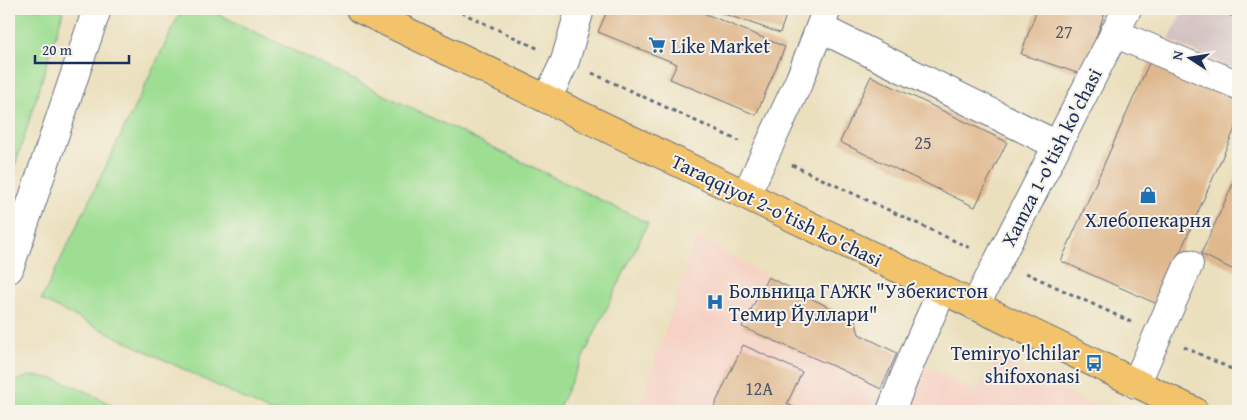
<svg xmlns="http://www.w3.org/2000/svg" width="1247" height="420" font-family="'Gentium Book Plus',serif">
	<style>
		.built { fill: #f6d1c5 }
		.industrial { fill: #d1bfbf }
		.green { fill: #9ede93; stroke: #5c8678 }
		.building { fill: #dfb88e }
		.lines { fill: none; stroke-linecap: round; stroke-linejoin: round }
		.minor-casing { stroke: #646d7f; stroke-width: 30 }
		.major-casing { stroke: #646d7f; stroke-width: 30 }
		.path { stroke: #646d7f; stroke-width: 3; stroke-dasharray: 4 4; stroke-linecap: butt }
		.minor { stroke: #fff; stroke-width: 28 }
		.major { stroke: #f2c36a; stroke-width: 28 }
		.labels { text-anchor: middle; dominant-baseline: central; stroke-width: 4; stroke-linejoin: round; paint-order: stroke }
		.number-label { font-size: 18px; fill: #4c516a }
		.poi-label { font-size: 20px; fill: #1b2f5e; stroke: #f7f3e8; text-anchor: start }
		.street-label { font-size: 20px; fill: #1b2f5e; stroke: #f7f3e8 }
	</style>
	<rect width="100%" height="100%" fill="#f7f3e8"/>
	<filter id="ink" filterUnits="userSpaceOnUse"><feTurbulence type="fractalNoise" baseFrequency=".02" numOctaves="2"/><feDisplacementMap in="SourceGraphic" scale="10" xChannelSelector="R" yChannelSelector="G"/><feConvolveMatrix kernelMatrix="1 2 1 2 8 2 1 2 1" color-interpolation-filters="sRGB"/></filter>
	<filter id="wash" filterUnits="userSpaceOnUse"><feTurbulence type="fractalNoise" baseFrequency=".0096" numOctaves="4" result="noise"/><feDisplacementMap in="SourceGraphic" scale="20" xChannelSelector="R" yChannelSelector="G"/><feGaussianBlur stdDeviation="1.12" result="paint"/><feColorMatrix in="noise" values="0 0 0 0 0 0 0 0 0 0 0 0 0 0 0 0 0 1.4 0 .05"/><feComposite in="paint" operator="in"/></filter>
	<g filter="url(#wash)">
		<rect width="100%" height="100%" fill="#ebe0bd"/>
		<path class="built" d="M 697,236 L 768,277 L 742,326 L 859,334 L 932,369 L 977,393 L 996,358 L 1104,411 L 638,411 Z"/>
		<path class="industrial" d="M 1183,9 L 1238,9 L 1238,71 L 1169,40 Z"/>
		<path class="green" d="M 9,9 L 64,9 L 16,163 L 9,168 Z
			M 182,9 L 208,9 L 648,223 L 557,411 L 269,411 L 41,300 Z
			M 29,376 C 58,374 97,397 122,411 L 9,411 L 9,388 L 18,380 Z"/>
		<g id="blocks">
			<path class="building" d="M 608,9 L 694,9 L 785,47 L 756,115 L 670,79 L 677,64 L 598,32 Z
				M 710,9 L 788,9 L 780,33 Z
				M 1037,9 L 1106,9 L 1083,75 L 1021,54 Z
				M 1216,9 L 1238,9 L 1238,19 Z
				M 1150,61 L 1238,101 L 1238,122 L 1157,304 L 1061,261 Z
				M 871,76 L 1007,142 L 975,207 L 840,142 Z
				M 1238,173 L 1238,272 L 1201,254 Z
				M 768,277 L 855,320 L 859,334 L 897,353 L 881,389 L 842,370 L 742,327 Z
				M 743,345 L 802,372 L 787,404 L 803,411 L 712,411 Z"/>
		</g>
	</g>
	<g filter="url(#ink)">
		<use href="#blocks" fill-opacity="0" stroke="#646d7f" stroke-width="1"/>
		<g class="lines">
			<g class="minor-casing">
				<path id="minor" d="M 820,28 L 1057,145
					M 1114,33 L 1238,85
					M 547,99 L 565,61 L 580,9
					M 746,195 L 800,79 L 827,9
					M 9,269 L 97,9
					M 975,306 L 1127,9
					M 1136,384 L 1189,264
					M 891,411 C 907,370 923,330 943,290"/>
			</g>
			<g class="major-casing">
				<path id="major" d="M 360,9 L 1194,411"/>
			</g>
			<path class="path" d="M 454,9 L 539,49
				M 592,73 L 739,141
				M 792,165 L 972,249
				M 1026,273 L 1131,322
				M 1184,347 L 1238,372"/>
			<use href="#minor" class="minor"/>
			<use href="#major" class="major"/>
		</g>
	</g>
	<defs>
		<g id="supermarket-bare" transform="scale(1.35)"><path d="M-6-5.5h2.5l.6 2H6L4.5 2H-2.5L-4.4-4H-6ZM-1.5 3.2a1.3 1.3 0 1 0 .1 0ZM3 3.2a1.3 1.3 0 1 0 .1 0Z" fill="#1f6fb2" stroke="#f7f3e8" stroke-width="2.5" paint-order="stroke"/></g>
		<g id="shop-bare" transform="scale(1.35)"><path d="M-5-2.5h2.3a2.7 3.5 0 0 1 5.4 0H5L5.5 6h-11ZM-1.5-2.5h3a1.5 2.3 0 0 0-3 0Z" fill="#1f6fb2" stroke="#f7f3e8" stroke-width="2.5" paint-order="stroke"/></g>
		<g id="hospital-bare" transform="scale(1.35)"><path d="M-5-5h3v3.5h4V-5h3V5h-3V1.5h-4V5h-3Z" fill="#1f6fb2" stroke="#f7f3e8" stroke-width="2.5" paint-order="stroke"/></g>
		<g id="bus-bare" transform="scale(1.35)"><path d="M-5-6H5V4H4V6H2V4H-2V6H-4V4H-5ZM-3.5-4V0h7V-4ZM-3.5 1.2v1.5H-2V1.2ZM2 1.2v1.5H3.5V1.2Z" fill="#1f6fb2" stroke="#f7f3e8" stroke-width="2.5" paint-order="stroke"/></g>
	</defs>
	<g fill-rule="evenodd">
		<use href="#supermarket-bare" x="657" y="45"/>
		<use href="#shop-bare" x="1148" y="195"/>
		<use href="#hospital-bare" x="715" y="302"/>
		<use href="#bus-bare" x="1094" y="363"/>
	</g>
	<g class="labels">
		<g class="number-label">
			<text x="1064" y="31">27</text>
			<text x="923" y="142">25</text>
			<text x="759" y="388">12А</text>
		</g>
		<g class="poi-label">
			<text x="671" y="45">Like Market</text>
			<text x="1148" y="219" text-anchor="middle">Хлебопекарня</text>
			<text x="729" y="290">Больница ГАЖК "Узбекистон<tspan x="729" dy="23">Темир Йуллари"</tspan></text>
			<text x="1080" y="352" text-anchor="end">Temiryo'lchilar<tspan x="1080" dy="23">shifoxonasi</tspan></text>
		</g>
		<g class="street-label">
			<text transform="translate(1051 157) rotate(-63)">Xamza 1-o'tish ko'chasi</text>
			<text transform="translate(777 210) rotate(26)">Taraqqiyot 2-o'tish ko'chasi</text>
		</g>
	</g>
	<rect width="1247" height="420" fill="none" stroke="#f7f3e8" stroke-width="30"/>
	<g transform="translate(1190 58) rotate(282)" stroke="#f7f3e8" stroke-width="4" paint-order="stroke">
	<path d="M0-4L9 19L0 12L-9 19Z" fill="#1b2f5e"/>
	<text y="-8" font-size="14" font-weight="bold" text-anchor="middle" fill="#1b2f5e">N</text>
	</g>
	<path d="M35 55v8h94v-8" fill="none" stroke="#1b2f5e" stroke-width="2.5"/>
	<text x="42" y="55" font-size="15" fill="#1b2f5e" stroke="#f7f3e8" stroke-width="4" paint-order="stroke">20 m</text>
</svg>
